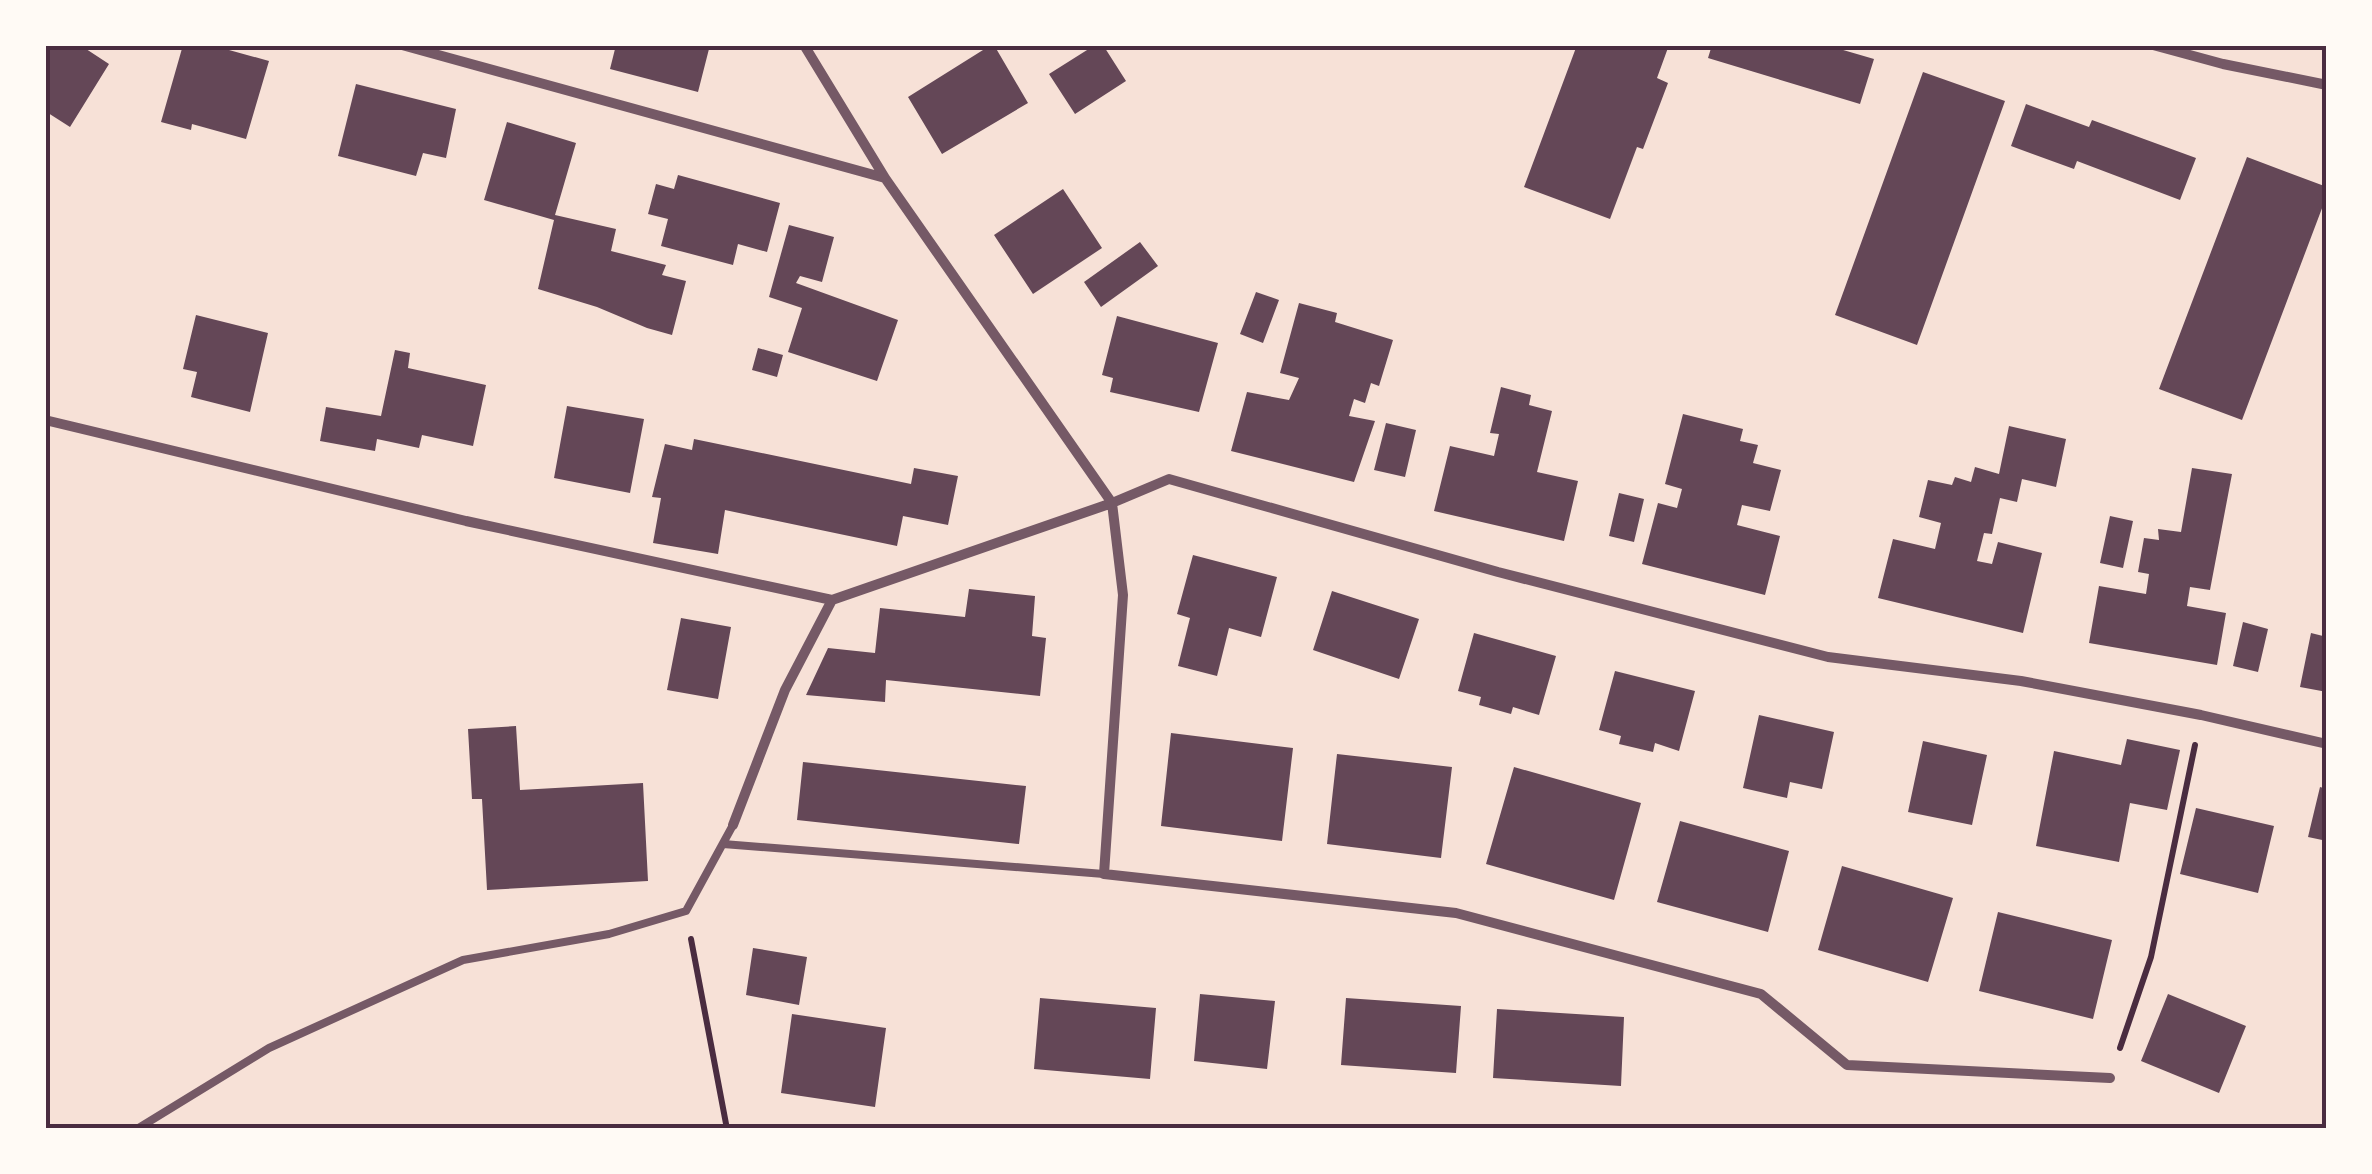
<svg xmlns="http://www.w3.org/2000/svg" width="2372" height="1174" font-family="'PT Sans',sans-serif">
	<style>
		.building { fill: #644757 }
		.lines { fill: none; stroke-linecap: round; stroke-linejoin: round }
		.path { stroke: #4a2c40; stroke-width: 6 }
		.service { stroke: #755966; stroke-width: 8 }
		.minor { stroke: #755966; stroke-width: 10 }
		.neatline { fill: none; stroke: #4a2c40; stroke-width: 4 }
	</style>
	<rect width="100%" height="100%" fill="#f7e1d7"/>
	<path class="building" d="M 45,45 L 80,45 L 109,64 L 70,127 L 45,111 Z
		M 183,45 L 211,45 L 269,61 L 246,139 L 192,124 L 191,130 L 161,122 Z
		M 616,45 L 710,45 L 698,92 L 610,69 Z
		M 991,45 L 994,45 L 1028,103 L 942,154 L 908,97 Z
		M 1095,45 L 1103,45 L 1126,81 L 1075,114 L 1049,74 Z
		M 1577,45 L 1669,45 L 1657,78 L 1668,83 L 1643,149 L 1637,147 L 1610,219 L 1524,187 Z
		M 1712,45 L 1826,45 L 1874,59 L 1860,104 L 1708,58 Z
		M 1923,72 L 2005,101 L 1917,345 L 1835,315 Z
		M 356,84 L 456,109 L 446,158 L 423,153 L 416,176 L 338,156 Z
		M 2026,104 L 2089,127 L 2092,120 L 2196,158 L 2180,200 L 2077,161 L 2074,169 L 2011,146 Z
		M 507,122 L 576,143 L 555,215 L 616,229 L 611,251 L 666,265 L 662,275 L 686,281 L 672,335 L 647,328 L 597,307 L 538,289 L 554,220 L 484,200 Z
		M 2247,157 L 2327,187 L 2327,195 L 2242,420 L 2159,389 Z
		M 678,175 L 780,203 L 767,252 L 738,244 L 733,265 L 661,246 L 668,219 L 648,214 L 656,184 L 674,189 Z
		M 1063,189 L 1102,248 L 1033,294 L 994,235 Z
		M 789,225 L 834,237 L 822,282 L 800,276 L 796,283 L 898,320 L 877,381 L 788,352 L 802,308 L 769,297 Z
		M 1140,242 L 1158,266 L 1101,307 L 1084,282 Z
		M 1256,292 L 1279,300 L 1263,343 L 1240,334 Z
		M 1299,303 L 1337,313 L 1335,322 L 1393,340 L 1379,386 L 1371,383 L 1365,403 L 1354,399 L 1349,416 L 1375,421 L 1354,482 L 1231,451 L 1247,392 L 1289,400 L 1299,378 L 1280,373 Z
		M 196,315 L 268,333 L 250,412 L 191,397 L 197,372 L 183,369 Z
		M 1117,316 L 1218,343 L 1199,412 L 1110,392 L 1113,378 L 1102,375 Z
		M 758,348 L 783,355 L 777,377 L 752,370 Z
		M 395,350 L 410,353 L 408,368 L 486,385 L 473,446 L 422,435 L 419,448 L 377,439 L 375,451 L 320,441 L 326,407 L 381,416 Z
		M 1501,387 L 1531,395 L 1529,405 L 1552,411 L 1537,472 L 1578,481 L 1564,541 L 1434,511 L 1450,446 L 1494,456 L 1499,434 L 1490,433 Z
		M 567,406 L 644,419 L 630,493 L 554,478 Z
		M 1683,414 L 1743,429 L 1740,441 L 1758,445 L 1753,463 L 1781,470 L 1770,511 L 1742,505 L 1737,525 L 1780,536 L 1765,595 L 1642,564 L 1658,503 L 1677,508 L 1682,489 L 1665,484 Z
		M 1386,423 L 1416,430 L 1405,477 L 1374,470 Z
		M 2009,426 L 2066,439 L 2056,487 L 2022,479 L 2017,502 L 2000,498 L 1992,534 L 1984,533 L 1977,561 L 1992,564 L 1998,542 L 2042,553 L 2023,633 L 1878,598 L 1893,539 L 1935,549 L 1941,523 L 1919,517 L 1928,480 L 1952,485 L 1955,477 L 1971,482 L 1975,467 L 1999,474 Z
		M 694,439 L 911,484 L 914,468 L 958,476 L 948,525 L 903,516 L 897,546 L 725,510 L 718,554 L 653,543 L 661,498 L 652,497 L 665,444 L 692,450 Z
		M 2192,468 L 2232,474 L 2210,590 L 2190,587 L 2187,606 L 2226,613 L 2217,665 L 2089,643 L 2099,586 L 2146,594 L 2149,574 L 2138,572 L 2144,538 L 2159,540 L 2158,529 L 2181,532 Z
		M 1619,493 L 1644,499 L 1634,542 L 1609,536 Z
		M 2110,516 L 2133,521 L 2123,568 L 2100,563 Z
		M 1193,555 L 1277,577 L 1261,637 L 1229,628 L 1217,676 L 1178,666 L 1190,618 L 1177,614 Z
		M 969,589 L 1035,596 L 1032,636 L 1046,638 L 1040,696 L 886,680 L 885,702 L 806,695 L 828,648 L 875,653 L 880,608 L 965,617 Z
		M 1332,591 L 1419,619 L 1399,679 L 1313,650 Z
		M 681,618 L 731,627 L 718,699 L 667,690 Z
		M 2243,622 L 2268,629 L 2258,672 L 2233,666 Z
		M 1474,633 L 1556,656 L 1539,715 L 1513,707 L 1511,714 L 1479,705 L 1481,697 L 1458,691 Z
		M 2311,633 L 2327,637 L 2327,692 L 2300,687 Z
		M 1615,671 L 1695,691 L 1679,751 L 1655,743 L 1653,752 L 1619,744 L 1621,736 L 1599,730 Z
		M 1759,715 L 1834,732 L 1822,789 L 1790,782 L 1787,798 L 1743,788 Z
		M 516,726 L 520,790 L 643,783 L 648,881 L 487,890 L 482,799 L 472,799 L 468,729 Z
		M 1171,733 L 1293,748 L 1282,841 L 1161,826 Z
		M 2127,739 L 2180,750 L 2167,810 L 2130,803 L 2119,862 L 2036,846 L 2054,751 L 2121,765 Z
		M 1923,741 L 1987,755 L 1972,825 L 1908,812 Z
		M 1337,754 L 1452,767 L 1441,858 L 1327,844 Z
		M 803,762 L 1026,786 L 1019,844 L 797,820 Z
		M 1514,767 L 1641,803 L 1614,900 L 1486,864 Z
		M 2320,787 L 2327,789 L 2327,841 L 2308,837 Z
		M 2196,808 L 2274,826 L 2258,893 L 2180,874 Z
		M 1680,821 L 1789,851 L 1768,932 L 1657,902 Z
		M 1842,866 L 1953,898 L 1928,982 L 1818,950 Z
		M 1998,912 L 2112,940 L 2093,1019 L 1979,991 Z
		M 753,948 L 807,957 L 799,1005 L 746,995 Z
		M 1200,994 L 1275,1001 L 1267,1069 L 1194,1061 Z
		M 2168,994 L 2246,1026 L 2219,1093 L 2141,1061 Z
		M 1040,998 L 1156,1008 L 1150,1079 L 1034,1069 Z
		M 1346,998 L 1461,1006 L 1456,1073 L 1341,1065 Z
		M 1497,1009 L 1624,1017 L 1621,1086 L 1493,1078 Z
		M 792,1014 L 886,1028 L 875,1107 L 781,1093 Z"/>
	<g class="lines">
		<path class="path" d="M 691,939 L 727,1129
			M 2120,1048 L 2151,957 L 2195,745"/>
		<path class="service" d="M 723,844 L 1104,874
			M 137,1129 L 269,1048 L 463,960 L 609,934 L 686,911 L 733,825"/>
		<path class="minor" d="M 402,45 L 885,178
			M 804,45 L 885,178 L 1112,503 L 1123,595 L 1104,874 L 1456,913 L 1761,994 L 1847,1065 L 2110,1078
			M 2153,45 L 2223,64 L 2327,85
			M 45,420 L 466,521 L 832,600
			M 733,825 L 785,690 L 832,600 L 1112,503 L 1169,479 L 1498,572 L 1828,657 L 2021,681 L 2201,715 L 2327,744"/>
	</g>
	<rect width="2372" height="1174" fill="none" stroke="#fffaf5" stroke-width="95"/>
	<rect x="48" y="48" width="2276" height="1078" class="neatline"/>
</svg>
